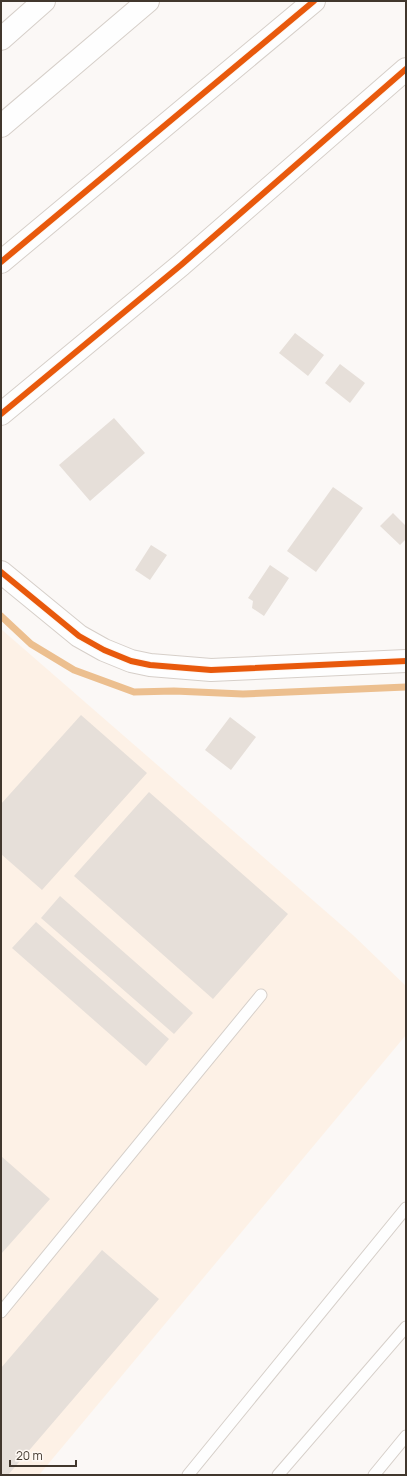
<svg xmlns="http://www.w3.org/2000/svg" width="407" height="1476" font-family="Manrope,sans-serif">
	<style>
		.built { fill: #fdf1e6 }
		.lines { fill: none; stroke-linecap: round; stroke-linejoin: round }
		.stream { stroke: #ecbf8f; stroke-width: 7 }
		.building { fill: #e6dfd9 }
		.lane-casing { stroke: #d6cfc9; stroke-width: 13 }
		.street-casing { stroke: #d6cfc9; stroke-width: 24 }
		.lane { stroke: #fefefe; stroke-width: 11 }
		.street { stroke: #fefefe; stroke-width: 22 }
		.cycleway-casing { stroke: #fef8f3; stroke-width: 8 }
		.cycleway { stroke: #e8590c; stroke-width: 6 }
	</style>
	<rect width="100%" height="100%" fill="#fbf8f6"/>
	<path class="built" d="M 1,629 L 354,936 L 406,986 L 406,1035 L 39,1475 L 1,1475 Z"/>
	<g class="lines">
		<path class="stream" d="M 1,616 L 31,644 L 74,670 L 134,692 L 174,691 L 243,694 L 406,687"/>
	</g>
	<path class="building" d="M 295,333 L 324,355 L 308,376 L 279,353 Z
		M 340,364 L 365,383 L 350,403 L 325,383 Z
		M 114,418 L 145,453 L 90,501 L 59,465 Z
		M 333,487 L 363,508 L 316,572 L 287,551 Z
		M 393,513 L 406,526 L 406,539 L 400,545 L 380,526 Z
		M 151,545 L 167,555 L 150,580 L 135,570 Z
		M 270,565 L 289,578 L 264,616 L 252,608 L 253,601 L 248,598 Z
		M 81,715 L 147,773 L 42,890 L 1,854 L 1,804 Z
		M 230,717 L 256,737 L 231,770 L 205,750 Z
		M 149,792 L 288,914 L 213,999 L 74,876 Z
		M 60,896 L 193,1013 L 174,1034 L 41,918 Z
		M 36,922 L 169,1039 L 146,1066 L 12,948 Z
		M 1,1156 L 50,1199 L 1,1254 Z
		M 102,1250 L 159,1299 L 8,1475 L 1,1475 L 1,1368 Z"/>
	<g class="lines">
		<g class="lane-casing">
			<path id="lane" d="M 1,1312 L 261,995
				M 188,1475 L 406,1208
				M 278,1475 L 406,1327
				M 374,1475 L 406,1436"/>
		</g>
		<g class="street-casing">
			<path id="street" d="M 1,39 L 44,1
				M 1,126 L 148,1
				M 1,262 L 314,1
				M 1,414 L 181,265 L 406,69
				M 1,572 L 79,636 L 104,650 L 131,661 L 150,665 L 211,670 L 406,661"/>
		</g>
		<use href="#lane" class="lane"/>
		<use href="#street" class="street"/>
		<g class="cycleway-casing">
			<path id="cycleway" d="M 1,262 L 314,1
				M 1,414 L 181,265 L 406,69
				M 1,572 L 79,636 L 104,650 L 131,661 L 150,665 L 211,670 L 406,661"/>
		</g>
		<use href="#cycleway" class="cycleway"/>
	</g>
	<rect width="407" height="1476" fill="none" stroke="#41372d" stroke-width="4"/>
	<path d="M10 1460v6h66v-6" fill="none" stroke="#41372d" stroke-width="2"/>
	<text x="16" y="1460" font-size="12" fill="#41372d" stroke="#fef8f3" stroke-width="3" paint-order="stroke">20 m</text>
</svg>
